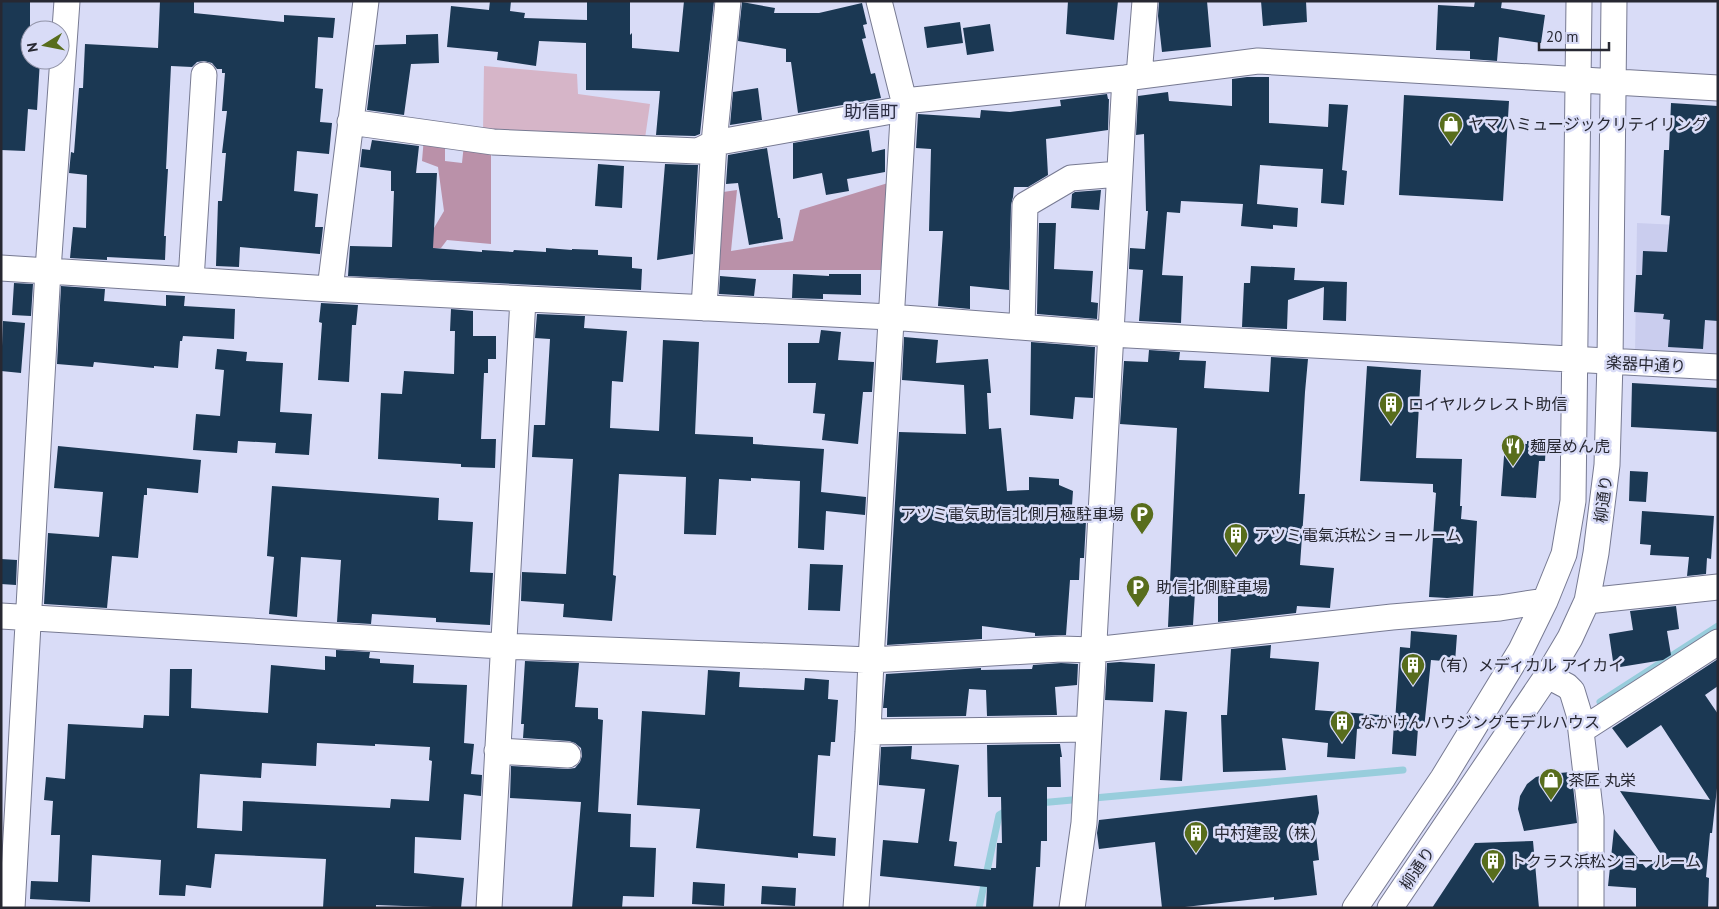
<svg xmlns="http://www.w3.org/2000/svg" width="1719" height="909" font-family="'PT Sans','Noto Sans JP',sans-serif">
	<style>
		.built { fill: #cacdee }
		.green { fill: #d6b5c8 }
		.forest { fill: #ba91a9 }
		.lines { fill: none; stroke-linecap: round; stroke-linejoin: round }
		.stream { stroke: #98cddc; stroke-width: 7 }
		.building { fill: #1b3853; fill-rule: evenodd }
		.minor-casing { stroke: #777a92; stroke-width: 27 }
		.minor { stroke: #fff; stroke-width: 25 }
		.labels { text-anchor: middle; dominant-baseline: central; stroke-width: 5; stroke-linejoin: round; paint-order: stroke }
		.poi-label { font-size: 16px; fill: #272832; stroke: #d9dcf7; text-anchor: start }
		.street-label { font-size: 16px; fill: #272832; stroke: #d9dcf7 }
		.neighbourhood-label { font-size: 18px; fill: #2a2c40; stroke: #d9dcf7 }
	</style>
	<rect width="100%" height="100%" fill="#d9dcf7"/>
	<path class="built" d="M 1637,223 L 1718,227 L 1718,358 L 1635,354 Z"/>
	<path class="green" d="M 484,66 L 577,74 L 578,94 L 650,104 L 644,145 L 483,132 Z"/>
	<path class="forest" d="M 424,137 L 445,146 L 445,161 L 462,163 L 464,144 L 491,149 L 491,244 L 447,240 L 441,248 L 421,250 L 444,211 L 438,167 L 422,161 Z
		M 888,183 L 885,270 L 717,270 L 723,192 L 737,190 L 731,251 L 793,241 L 800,210 Z"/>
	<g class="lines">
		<path class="stream" d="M 1600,702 L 1718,626
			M 1039,803 L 1403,770
			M 979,908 L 999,815 L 1009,809"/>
	</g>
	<path class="building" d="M 1,1 L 30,1 L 30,60 L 40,60 L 37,110 L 28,109 L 25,151 L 1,150 Z
		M 160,1 L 194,1 L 194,13 L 284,22 L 284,15 L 335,18 L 333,38 L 318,37 L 315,88 L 323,89 L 320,122 L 332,123 L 329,154 L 297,151 L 294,191 L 318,194 L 315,227 L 323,227 L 320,254 L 240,247 L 239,267 L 216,266 L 218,201 L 222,201 L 226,153 L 222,153 L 227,111 L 222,111 L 225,73 L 222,73 L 222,69 L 217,69 L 212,63 L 204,61 L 197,62 L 192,67 L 171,66 L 166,169 L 168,169 L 164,236 L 166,236 L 165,260 L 107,257 L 107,260 L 70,258 L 73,227 L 86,228 L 87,175 L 69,173 L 71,152 L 74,153 L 79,88 L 83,88 L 85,44 L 158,48 Z
		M 490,1 L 511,1 L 510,11 L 525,13 L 524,18 L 587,20 L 587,1 L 630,1 L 630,35 L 632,33 L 632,48 L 679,52 L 684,1 L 714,1 L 700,134 L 695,136 L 656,135 L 660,91 L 586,90 L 586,43 L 539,41 L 536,66 L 497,60 L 498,52 L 447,47 L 451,6 L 489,10 Z
		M 1068,1 L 1118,1 L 1114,40 L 1066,34 Z
		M 1159,1 L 1207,1 L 1211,47 L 1162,52 L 1158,16 Z
		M 1261,1 L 1306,1 L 1307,22 L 1263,26 Z
		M 1475,1 L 1502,1 L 1501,8 L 1545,15 L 1541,43 L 1499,37 L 1497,61 L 1470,59 L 1470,51 L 1436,50 L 1438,5 L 1474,7 Z
		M 742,2 L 775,8 L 774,13 L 819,13 L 862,3 L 867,24 L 863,25 L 866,38 L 862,39 L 871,74 L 875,73 L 881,98 L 798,113 L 791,62 L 786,62 L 786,49 L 738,41 Z
		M 960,22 L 963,43 L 927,48 L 924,27 Z
		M 990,24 L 994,51 L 967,55 L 963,28 Z
		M 438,34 L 439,63 L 411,64 L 404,115 L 367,110 L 375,45 L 406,44 L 406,35 Z
		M 1247,77 L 1269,77 L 1269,123 L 1328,127 L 1329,104 L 1348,105 L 1342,170 L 1347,171 L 1344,205 L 1321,203 L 1323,169 L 1260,165 L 1257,204 L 1298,208 L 1297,227 L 1273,225 L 1273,229 L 1241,226 L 1243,204 L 1181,201 L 1180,213 L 1167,212 L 1162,275 L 1183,276 L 1181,323 L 1139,321 L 1143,270 L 1129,269 L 1130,248 L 1145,249 L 1148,211 L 1146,211 L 1144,134 L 1136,135 L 1138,96 L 1168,92 L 1169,101 L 1232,106 L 1232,79 Z
		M 758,88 L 762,120 L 730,125 L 733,92 Z
		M 1107,94 L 1108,99 L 1109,99 L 1108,130 L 1046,139 L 1048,175 L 1028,187 L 1014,187 L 1013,197 L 1011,205 L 1009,290 L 970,286 L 970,309 L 938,306 L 943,231 L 929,231 L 931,149 L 916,148 L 918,114 L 980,118 L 981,110 L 1010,112 L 1061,106 L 1060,100 Z
		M 1404,95 L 1509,101 L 1503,201 L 1399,195 Z
		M 1671,103 L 1718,106 L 1718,321 L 1705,320 L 1703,349 L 1668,347 L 1670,320 L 1663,319 L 1664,314 L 1634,312 L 1636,275 L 1642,275 L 1643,251 L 1667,252 L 1670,216 L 1661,215 L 1664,150 L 1669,150 Z
		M 869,130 L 872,152 L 885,149 L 885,172 L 847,179 L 849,191 L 826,195 L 822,173 L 793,179 L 793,143 Z
		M 372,140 L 419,146 L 416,173 L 437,173 L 433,248 L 482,252 L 482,250 L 513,252 L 514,250 L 546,252 L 546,248 L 572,250 L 572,249 L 598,250 L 598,255 L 632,257 L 632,268 L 642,269 L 641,290 L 348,276 L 350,246 L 392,247 L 394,191 L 391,191 L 391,171 L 360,167 L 362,149 L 370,150 Z
		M 767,148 L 778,218 L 780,218 L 783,239 L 749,245 L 738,183 L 726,184 L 728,155 Z
		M 598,164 L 624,166 L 622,208 L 595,206 Z
		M 665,164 L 698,165 L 693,254 L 657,260 Z
		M 1101,190 L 1099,210 L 1071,208 L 1072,194 L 1075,192 Z
		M 1039,223 L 1056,223 L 1054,269 L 1093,271 L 1091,302 L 1098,303 L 1097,319 L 1037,314 Z
		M 1251,266 L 1295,268 L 1294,280 L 1347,282 L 1346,321 L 1323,320 L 1324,287 L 1288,300 L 1287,329 L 1242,327 L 1244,283 L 1250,283 Z
		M 793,274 L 829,276 L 829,274 L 861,274 L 861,295 L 823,294 L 823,299 L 792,298 Z
		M 720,276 L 756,279 L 754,296 L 719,294 Z
		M 14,283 L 33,284 L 31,316 L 12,315 Z
		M 61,286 L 105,289 L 104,301 L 166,306 L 166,295 L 185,296 L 184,306 L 235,309 L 234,339 L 183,336 L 182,341 L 180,341 L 178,368 L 154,366 L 154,368 L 94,362 L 93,367 L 57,364 Z
		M 321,303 L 358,305 L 356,325 L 352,325 L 349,382 L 318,380 L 322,323 L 319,322 Z
		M 451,309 L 473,311 L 473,336 L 496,336 L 496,359 L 488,359 L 488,373 L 484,373 L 481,439 L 496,439 L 495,468 L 461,467 L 461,464 L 378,459 L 381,393 L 402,394 L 404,371 L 454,374 L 455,331 L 450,331 Z
		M 537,314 L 585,316 L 584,328 L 627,331 L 623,382 L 612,381 L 610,428 L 659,431 L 663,340 L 699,342 L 695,434 L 753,437 L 753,444 L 824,449 L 821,492 L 866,497 L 865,515 L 826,511 L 824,550 L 798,548 L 800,481 L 751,478 L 751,481 L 719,479 L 716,535 L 684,534 L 686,477 L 619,474 L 613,575 L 616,576 L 612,621 L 563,617 L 564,604 L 521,601 L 522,572 L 566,574 L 573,459 L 532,457 L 534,425 L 545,425 L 550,339 L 535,338 Z
		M 3,321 L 25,323 L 21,373 L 1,371 Z
		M 821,330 L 841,332 L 838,360 L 874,362 L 872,392 L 863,392 L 858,444 L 822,440 L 825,414 L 813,413 L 816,383 L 788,383 L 788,343 L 819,343 Z
		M 904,337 L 938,340 L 936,363 L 988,359 L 991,393 L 987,393 L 989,429 L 1001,428 L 1007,491 L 1029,490 L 1029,477 L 1059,479 L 1059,485 L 1073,491 L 1071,521 L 1086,521 L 1084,558 L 1080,558 L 1079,580 L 1070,580 L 1066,635 L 1035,636 L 1035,633 L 982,626 L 982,639 L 887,645 L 899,432 L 966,434 L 964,385 L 902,380 Z
		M 1031,342 L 1095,347 L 1093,398 L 1075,397 L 1073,419 L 1030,415 Z
		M 217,349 L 247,352 L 246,361 L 283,363 L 280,412 L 312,414 L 309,455 L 275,453 L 276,443 L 238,441 L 237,453 L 193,450 L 196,414 L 220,416 L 224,370 L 215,369 Z
		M 1149,350 L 1180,352 L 1179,360 L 1206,361 L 1204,388 L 1269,392 L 1271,357 L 1308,359 L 1305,392 L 1299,494 L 1305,494 L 1300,565 L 1334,568 L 1330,608 L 1297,606 L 1296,613 L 1218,622 L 1218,593 L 1195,592 L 1193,625 L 1168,627 L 1177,428 L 1120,424 L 1124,361 L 1148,362 Z
		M 1367,366 L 1421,370 L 1416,458 L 1462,459 L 1460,506 L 1462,506 L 1461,519 L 1477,521 L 1473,596 L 1447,598 L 1429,597 L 1436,493 L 1433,492 L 1433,484 L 1360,481 Z
		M 1632,383 L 1718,388 L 1718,432 L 1631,427 Z
		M 1527,441 L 1546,442 L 1545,461 L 1539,461 L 1536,498 L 1501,496 L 1505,443 L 1527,444 Z
		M 58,446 L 201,460 L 198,493 L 147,488 L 147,495 L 144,495 L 138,558 L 112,556 L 107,608 L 44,604 L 48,533 L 99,537 L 103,492 L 54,488 Z
		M 1630,471 L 1648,472 L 1646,502 L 1629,501 Z
		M 272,486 L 439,498 L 438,520 L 473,522 L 470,572 L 493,573 L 490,625 L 436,622 L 436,618 L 372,614 L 371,624 L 337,622 L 341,560 L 301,557 L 297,617 L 269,614 L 274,557 L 267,556 Z
		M 1642,511 L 1714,516 L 1711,559 L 1707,558 L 1706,574 L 1687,576 L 1689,557 L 1650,555 L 1651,545 L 1640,544 Z
		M 1,559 L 17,560 L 16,585 L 1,584 Z
		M 810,564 L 843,565 L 840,611 L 808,610 Z
		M 1676,606 L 1679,629 L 1667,631 L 1671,655 L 1663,660 L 1614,668 L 1609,634 L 1633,630 L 1630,611 Z
		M 1411,631 L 1457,635 L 1455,662 L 1431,660 L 1424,729 L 1418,728 L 1416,756 L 1392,754 L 1394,723 L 1357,729 L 1355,759 L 1327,757 L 1328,743 L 1282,738 L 1286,770 L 1223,772 L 1221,715 L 1227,715 L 1231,649 L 1271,645 L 1270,658 L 1319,662 L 1315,710 L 1394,716 L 1395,722 L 1400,647 L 1410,648 Z
		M 336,650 L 370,652 L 369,658 L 380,659 L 380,663 L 414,665 L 413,683 L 467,685 L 464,743 L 474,744 L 471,774 L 482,775 L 481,796 L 464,794 L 461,840 L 415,837 L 414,873 L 464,878 L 461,908 L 376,905 L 376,908 L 323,908 L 326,859 L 215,854 L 211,888 L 186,885 L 185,896 L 159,895 L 161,860 L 92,855 L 90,902 L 30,899 L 31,881 L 58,882 L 60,835 L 51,835 L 53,801 L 44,800 L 46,777 L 65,779 L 68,724 L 143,728 L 144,715 L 169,716 L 170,669 L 192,669 L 191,708 L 268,713 L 271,665 L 325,670 L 325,656 L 336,657 ZM 317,743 L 375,746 L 375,744 L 430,747 L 429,760 L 432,761 L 429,801 L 391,799 L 390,808 L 243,801 L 242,831 L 197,828 L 200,774 L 261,778 L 262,763 L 316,766 Z
		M 1718,659 L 1718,686 L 1705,695 L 1718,714 L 1718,779 L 1712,833 L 1710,833 L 1706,877 L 1709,878 L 1708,908 L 1636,908 L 1636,888 L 1608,886 L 1614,829 L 1646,868 L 1662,856 L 1620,791 L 1710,800 L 1661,725 L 1627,748 L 1612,728 Z
		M 525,661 L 579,663 L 575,707 L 598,708 L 598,719 L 603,720 L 598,812 L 631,814 L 630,847 L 656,848 L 654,897 L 623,896 L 622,908 L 572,908 L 581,802 L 510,798 L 511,766 L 568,769 L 575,768 L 580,762 L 582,756 L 581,748 L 575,743 L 569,741 L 523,738 L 524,724 L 521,724 Z
		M 1120,662 L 1155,664 L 1153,702 L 1105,700 L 1107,663 Z
		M 1061,663 L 1078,664 L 1077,685 L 1055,687 L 1057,715 L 987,716 L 986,690 L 969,689 L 966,716 L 887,717 L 887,708 L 883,708 L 886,674 L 981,668 L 981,670 L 1032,669 L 1033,665 Z
		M 708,670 L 740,672 L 739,687 L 804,690 L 805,678 L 829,680 L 828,699 L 838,700 L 835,742 L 831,742 L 830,756 L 818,755 L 813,836 L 836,838 L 835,856 L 798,853 L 798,858 L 696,848 L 700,809 L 637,805 L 642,711 L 705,715 Z
		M 1165,710 L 1187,712 L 1182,781 L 1160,780 Z
		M 1060,744 L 1062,757 L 1060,757 L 1061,787 L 1047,787 L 1047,841 L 1041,841 L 1040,867 L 1036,867 L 1033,908 L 986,908 L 987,887 L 880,876 L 883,840 L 918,843 L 925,789 L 879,785 L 881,747 L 912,746 L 911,759 L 959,765 L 949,841 L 957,842 L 954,866 L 991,870 L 991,868 L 996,868 L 997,843 L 1002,843 L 1001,797 L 988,797 L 987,745 Z
		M 1571,772 L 1573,783 L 1569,786 L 1573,786 L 1577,823 L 1524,831 L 1518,809 L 1520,796 L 1527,784 L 1536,777 L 1548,774 Z
		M 1317,795 L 1319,813 L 1315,826 L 1319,860 L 1313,861 L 1317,895 L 1274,900 L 1274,897 L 1176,908 L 1162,908 L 1155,842 L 1099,849 L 1097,833 L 1099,820 Z
		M 1533,841 L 1539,908 L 1432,908 L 1475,843 Z
		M 693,882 L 725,884 L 724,906 L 692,904 Z
		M 762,886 L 796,888 L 795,906 L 761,904 Z"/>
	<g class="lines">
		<g class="minor-casing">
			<path id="minor" d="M 1139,76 L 1145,1
				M 904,101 L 1125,78 L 1258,61 L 1718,88
				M 350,122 L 493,142 L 698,151 L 714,143 L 903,109
				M 1,268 L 330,289 L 890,317 L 1110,334 L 1718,367
				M 191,280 L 204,75
				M 330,289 L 366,1
				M 704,308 L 714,143 L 728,1
				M 1022,327 L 1025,205 L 1071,178 L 1119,174
				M 1587,601 L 1718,587
				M 1,616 L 502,646 L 871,660 L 1061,649 L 1093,650 L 1392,617 L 1500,608 L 1545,601
				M 1548,676 L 1567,686 L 1572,691 L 1579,714 L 1591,817 L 1591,908
				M 1582,730 L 1718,642
				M 868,732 L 1089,729
				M 497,751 L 568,755
				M 12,908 L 48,270 L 67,1
				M 489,908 L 523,299
				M 856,908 L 868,732 L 871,660 L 904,101 L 879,1
				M 1072,908 L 1084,823 L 1125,78
				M 1355,908 L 1443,778 L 1521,650 L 1545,601 L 1564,554 L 1573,501 L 1579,1
				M 1390,908 L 1551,670 L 1570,638 L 1587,601 L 1596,553 L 1607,465 L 1610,362 L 1614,1"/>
		</g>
		<use href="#minor" class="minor"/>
	</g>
	<defs>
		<g id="shop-pin" transform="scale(1.25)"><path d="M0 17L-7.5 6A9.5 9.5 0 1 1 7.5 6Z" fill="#586d1c" stroke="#d9dcf7"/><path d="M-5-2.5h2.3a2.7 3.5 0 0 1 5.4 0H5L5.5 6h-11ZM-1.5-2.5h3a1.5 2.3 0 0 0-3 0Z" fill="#fff"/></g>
		<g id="building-pin" transform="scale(1.25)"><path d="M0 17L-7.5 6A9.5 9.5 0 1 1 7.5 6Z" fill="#586d1c" stroke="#d9dcf7"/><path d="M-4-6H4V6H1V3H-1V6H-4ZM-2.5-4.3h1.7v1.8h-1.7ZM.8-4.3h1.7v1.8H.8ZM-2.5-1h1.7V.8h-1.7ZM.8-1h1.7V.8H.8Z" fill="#fff"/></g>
		<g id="restaurant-pin" transform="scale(1.25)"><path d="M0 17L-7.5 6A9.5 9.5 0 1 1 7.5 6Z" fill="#586d1c" stroke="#d9dcf7"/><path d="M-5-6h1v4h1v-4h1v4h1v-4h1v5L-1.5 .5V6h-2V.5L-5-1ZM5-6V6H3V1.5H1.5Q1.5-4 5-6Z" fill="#fff"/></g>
		<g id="parking-pin" transform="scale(1.25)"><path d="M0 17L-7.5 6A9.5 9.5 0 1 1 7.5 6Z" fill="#586d1c" stroke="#d9dcf7"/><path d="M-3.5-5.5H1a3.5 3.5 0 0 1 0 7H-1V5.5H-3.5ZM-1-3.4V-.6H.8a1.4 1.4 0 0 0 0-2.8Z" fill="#fff"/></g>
	</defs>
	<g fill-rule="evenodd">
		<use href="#shop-pin" x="1451" y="124"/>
		<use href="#building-pin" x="1391" y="404"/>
		<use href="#restaurant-pin" x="1513" y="446"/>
		<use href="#parking-pin" x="1142" y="514"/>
		<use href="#building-pin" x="1236" y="535"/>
		<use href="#parking-pin" x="1138" y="587"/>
		<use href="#building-pin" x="1413" y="665"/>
		<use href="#building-pin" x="1342" y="722"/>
		<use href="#shop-pin" x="1551" y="780"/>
		<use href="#building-pin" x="1196" y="833"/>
		<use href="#building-pin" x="1493" y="861"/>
	</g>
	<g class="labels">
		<g class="poi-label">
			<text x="1468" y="124">ヤマハミュージックリテイリング</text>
			<text x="1408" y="404">ロイヤルクレスト助信</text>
			<text x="1530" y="446">麺屋めん虎</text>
			<text x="1124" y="514" text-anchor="end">アツミ電気助信北側月極駐車場</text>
			<text x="1254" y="535">アツミ電氣浜松ショールーム</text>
			<text x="1156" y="587">助信北側駐車場</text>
			<text x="1430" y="665">（有）メディカル アイカイ</text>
			<text x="1360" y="722">なかけんハウジングモデルハウス</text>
			<text x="1568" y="780">茶匠 丸栄</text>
			<text x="1214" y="833">中村建設（株）</text>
			<text x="1510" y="861">トクラス浜松ショールーム</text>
		</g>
		<g class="street-label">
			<text transform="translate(1646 364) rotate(3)">楽器中通り</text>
			<text transform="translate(1603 499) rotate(-83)">柳通り</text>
			<text transform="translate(1417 868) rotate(-56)">柳通り</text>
		</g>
		<g class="neighbourhood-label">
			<text x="871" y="111">助信町</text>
		</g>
	</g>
	<rect width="1719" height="909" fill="none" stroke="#272832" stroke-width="5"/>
	<g transform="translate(45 45) rotate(260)"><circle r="24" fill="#d9dcf7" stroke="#9294a8"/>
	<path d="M0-4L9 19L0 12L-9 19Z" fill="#586d1c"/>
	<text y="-8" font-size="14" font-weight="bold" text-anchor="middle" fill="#272832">N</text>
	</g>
	<path d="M1539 42v8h70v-8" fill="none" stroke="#272832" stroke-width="2.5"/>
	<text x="1546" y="42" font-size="15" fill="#272832" stroke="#d9dcf7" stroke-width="4" paint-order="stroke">20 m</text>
</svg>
